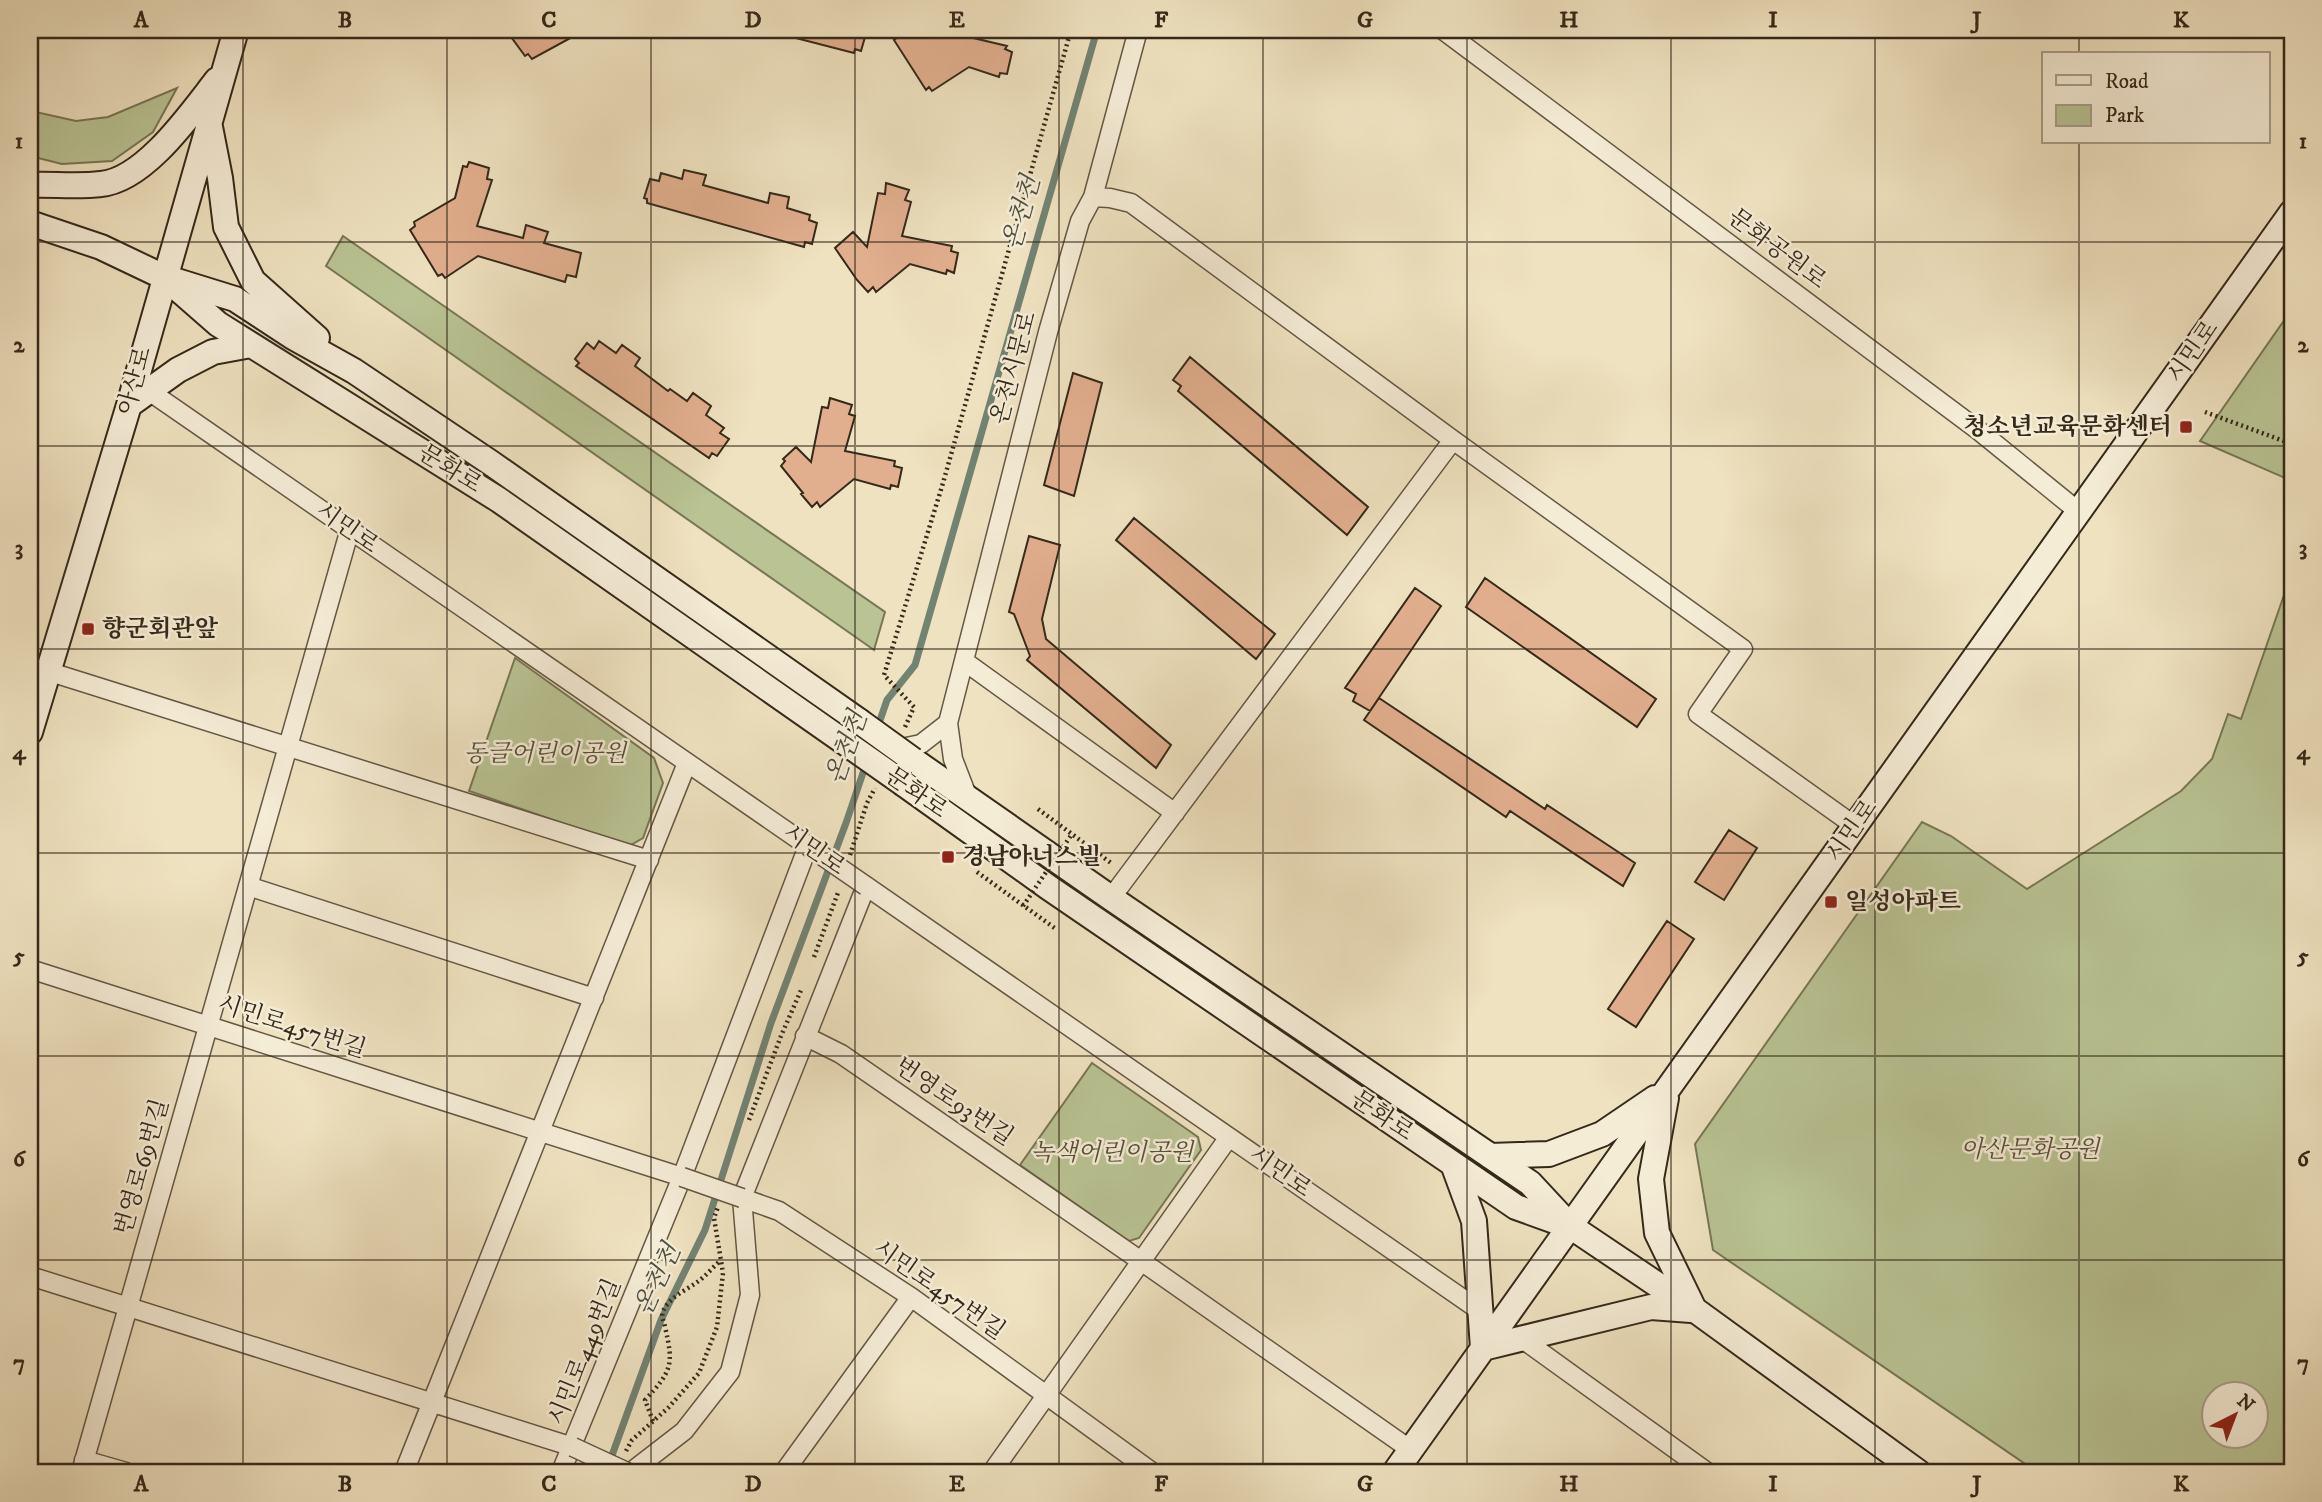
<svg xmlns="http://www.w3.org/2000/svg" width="2322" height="1502" font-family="'IM FELL DW Pica','Noto Serif KR',serif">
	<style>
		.green { fill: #b9c393; stroke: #777656; stroke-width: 2; fill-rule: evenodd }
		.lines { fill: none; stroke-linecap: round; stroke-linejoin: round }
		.stream { stroke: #728372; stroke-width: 7 }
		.building { fill: #e2af8e; stroke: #35291a; stroke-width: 2 }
		.street-casing { stroke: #645744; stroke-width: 21 }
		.secondary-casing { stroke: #35291a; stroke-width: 28 }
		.path { stroke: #35291a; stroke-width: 4.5; stroke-dasharray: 2 3.5; stroke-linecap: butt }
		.street { stroke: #f5ecd6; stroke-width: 18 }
		.secondary { stroke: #f5ecd6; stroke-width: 24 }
		.street-bridge-casing { stroke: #645744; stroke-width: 21; stroke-linecap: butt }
		.secondary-bridge-casing { stroke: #35291a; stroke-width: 28; stroke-linecap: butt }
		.path-bridge { stroke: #35291a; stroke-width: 4.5; stroke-dasharray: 2 3.5; stroke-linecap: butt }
		.street-bridge { stroke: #f5ecd6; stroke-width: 18 }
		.secondary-bridge { stroke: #f5ecd6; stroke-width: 24 }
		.grid { fill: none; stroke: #35291a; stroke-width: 2; stroke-opacity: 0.55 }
		.poi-dot { fill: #8f2418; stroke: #f5ecd6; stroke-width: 2.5 }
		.labels { text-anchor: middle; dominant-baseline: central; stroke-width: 5; stroke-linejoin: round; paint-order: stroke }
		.street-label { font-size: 24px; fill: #35291a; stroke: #f5ecd6 }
		.poi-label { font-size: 24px; font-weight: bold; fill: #35291a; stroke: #f5ecd6; text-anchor: start }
		.park-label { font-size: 24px; font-style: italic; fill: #565038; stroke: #f5ecd6 }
		.water-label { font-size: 26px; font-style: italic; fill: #4e4e3e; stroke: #f5ecd6 }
		.neatline { fill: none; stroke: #35291a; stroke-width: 2.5 }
		.grid-label { font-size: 23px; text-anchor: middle; font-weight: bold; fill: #35291a }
	</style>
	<rect width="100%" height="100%" fill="#efe2c0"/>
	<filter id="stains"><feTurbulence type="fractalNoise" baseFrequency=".00286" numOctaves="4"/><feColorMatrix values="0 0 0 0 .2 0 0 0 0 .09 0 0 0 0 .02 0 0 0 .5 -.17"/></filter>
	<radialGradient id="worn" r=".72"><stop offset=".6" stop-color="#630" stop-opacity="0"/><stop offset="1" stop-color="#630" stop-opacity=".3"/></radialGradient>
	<path class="green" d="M 177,88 L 153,132 L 112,161 L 62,164 L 30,156 L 30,117 L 36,112 L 76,121 L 108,117 Z
		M 343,236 L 885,612 L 874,650 L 326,266 Z
		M 2292,309 L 2292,481 L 2200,441 Z
		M 2292,572 L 2292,1472 L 2037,1472 L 1713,1250 L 1695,1144 L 1922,822 L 1951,836 L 2027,889 L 2181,791 L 2212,759 L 2228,714 L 2241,719 ZM 2214,1394 L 2256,1394 L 2256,1436 L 2214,1436 Z
		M 515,658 L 654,758 L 663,783 L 643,838 L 629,846 L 469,791 Z
		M 1092,1063 L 1198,1137 L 1201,1150 L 1139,1238 L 1129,1241 L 1020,1165 Z"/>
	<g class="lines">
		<path class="stream" d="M 877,729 L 887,700 L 915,665 L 1097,30
			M 606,1472 L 661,1320 L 705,1230 L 771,1023 L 846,823 L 866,764"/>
	</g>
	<path class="building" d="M 506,30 L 585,30 L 532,59 L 528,54 L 525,56 Z
		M 789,30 L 867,30 L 861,51 L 855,49 L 854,53 L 788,36 Z
		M 907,30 L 949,30 L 948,32 L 1007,46 L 1005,49 L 1012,52 L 1007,74 L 1000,73 L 999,77 L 969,67 L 932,91 L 929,87 L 926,90 L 894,40 Z
		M 469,162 L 489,168 L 487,179 L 492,180 L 477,226 L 523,238 L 526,225 L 548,232 L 544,243 L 581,253 L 576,277 L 567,275 L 565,282 L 478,256 L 445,278 L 442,274 L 438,276 L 410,230 L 415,226 L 414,222 L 455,198 L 463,166 L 467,167 Z
		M 684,170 L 706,175 L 703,185 L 768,203 L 770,193 L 789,197 L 787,208 L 810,215 L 809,220 L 817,223 L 812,244 L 805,242 L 804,247 L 647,203 L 647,199 L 644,198 L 650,179 L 659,181 L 661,173 L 682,179 Z
		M 886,183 L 909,190 L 905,200 L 911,202 L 902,236 L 952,246 L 951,251 L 958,253 L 954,273 L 947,270 L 946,274 L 910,264 L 876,292 L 873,287 L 868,292 L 857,280 L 835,248 L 853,232 L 867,247 L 878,193 L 885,194 Z
		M 599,341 L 616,353 L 622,345 L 640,358 L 635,366 L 668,391 L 670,389 L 687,401 L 693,393 L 711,406 L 706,415 L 724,428 L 720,433 L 729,439 L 717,456 L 712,453 L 709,458 L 576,366 L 579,363 L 575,359 L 587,343 L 594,349 Z
		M 1190,357 L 1368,507 L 1347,535 L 1178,391 L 1181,386 L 1173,380 Z
		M 1073,373 L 1102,383 L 1074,496 L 1044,485 Z
		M 830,398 L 852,405 L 849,414 L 855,416 L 845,451 L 895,461 L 894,466 L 902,468 L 898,487 L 891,485 L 890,489 L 854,479 L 820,507 L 817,502 L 812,507 L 801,494 L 803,493 L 781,466 L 785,461 L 783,459 L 796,447 L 811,462 L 822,407 L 828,408 Z
		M 1134,518 L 1275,634 L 1256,659 L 1116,540 Z
		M 1029,536 L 1060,545 L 1042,619 L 1046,639 L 1171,745 L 1156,768 L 1027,660 L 1030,656 L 1014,614 L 1009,612 Z
		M 1485,578 L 1656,699 L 1637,727 L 1466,607 Z
		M 1415,588 L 1441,606 L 1370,711 L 1353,701 L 1356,694 L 1345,688 Z
		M 1379,698 L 1545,809 L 1547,805 L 1635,863 L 1623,886 L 1510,811 L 1506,817 L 1364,720 Z
		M 1729,830 L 1757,848 L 1724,900 L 1695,882 Z
		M 1667,921 L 1694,939 L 1636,1027 L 1608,1009 Z"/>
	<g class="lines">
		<g class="street-casing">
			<path id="street" d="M 1443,30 L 1978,430 L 2079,512
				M 1093,197 L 1110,198 L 1131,203 L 1453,440 L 1743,649 L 1698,714 L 1855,826
				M 149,391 L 808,846 L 682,1177 L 561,1472
				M 964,661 L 1175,813
				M 30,668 L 47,671 L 649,860
				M 897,749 L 921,744 L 948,723
				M 968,798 L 953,759 L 948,723 L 1048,332 L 1080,221 L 1093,197 L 1138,30
				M 248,886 L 594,998
				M 1111,898 L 1453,440
				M 30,969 L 682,1177
				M 805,1036 L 841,1054 L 1141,1261 L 1411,1450
				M 742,1198 L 779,1211 L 911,1297 L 1152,1472
				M 30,1276 L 573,1447
				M 1521,1338 L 1707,1472
				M 84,1460 L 126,1472
				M 81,1472 L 350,529
				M 404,1472 L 687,763
				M 631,1472 L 684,1431 L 730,1372 L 750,1295 L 742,1198 L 866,886 L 1479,1310
				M 784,1472 L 911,1297
				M 992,1472 L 1229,1137"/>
		</g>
		<g class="secondary-casing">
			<path id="secondary" d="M 210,127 L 220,178 L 226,227 L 253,281 L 317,338
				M 30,185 C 53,184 78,187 101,184 C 145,180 191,113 217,80
				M 30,223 L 101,247 L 164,277 L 235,299 L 293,337 L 354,371 L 491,463 L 859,721
				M 170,282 L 218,324 L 499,500 L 850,746
				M 129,405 L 178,370 L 213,352 L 251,345
				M 30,732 L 129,405 L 236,30
				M 913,760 L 1111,898 L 1530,1183 L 1570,1226 L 1695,1310 L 1918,1472
				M 904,784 L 1048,887 L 1516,1207 L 1566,1225
				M 1666,1098 L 1651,1179 L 1657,1233 L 1693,1307
				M 1490,1156 L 1549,1154 L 1602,1134 L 1655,1098
				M 1453,1164 L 1474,1221 L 1483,1348 L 1651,1307 L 1691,1310
				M 1395,1472 L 2292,212"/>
		</g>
		<path class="path" d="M 2205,412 L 2292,444
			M 905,727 L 914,707 L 884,675 L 943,483 L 1071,30
			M 1038,809 L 1111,863
			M 850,855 L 867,803 L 875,788
			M 977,872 L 1056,929
			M 814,957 L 839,890
			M 749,1120 L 781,1036 L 802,988
			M 653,1421 L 645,1400 C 672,1371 674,1365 665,1327 C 664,1321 661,1317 663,1311 C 669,1298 684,1291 696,1283 C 705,1277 712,1268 720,1261
			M 626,1451 L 632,1440 L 668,1408 L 699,1373 L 717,1327 L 723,1273 L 714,1218 L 718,1207"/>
		<use href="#street" class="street"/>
		<use href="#secondary" class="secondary"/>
		<g class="street-bridge-casing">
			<path id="street-bridge" d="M 808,846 L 866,886
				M 682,1177 L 742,1198
				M 573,1447 L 627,1472"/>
		</g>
		<g class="secondary-bridge-casing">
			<path id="secondary-bridge" d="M 859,721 L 913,760
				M 850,746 L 904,784"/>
		</g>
		<path class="path-bridge" d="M 1023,906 L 1072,834"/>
		<use href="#street-bridge" class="street-bridge"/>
		<use href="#secondary-bridge" class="secondary-bridge"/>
	</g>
	<path class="grid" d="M 243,30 L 243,1472M 447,30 L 447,1472M 651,30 L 651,1472M 855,30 L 855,1472M 1059,30 L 1059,1472M 1263,30 L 1263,1472M 1467,30 L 1467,1472M 1671,30 L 1671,1472M 1875,30 L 1875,1472M 2079,30 L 2079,54M 2079,142 L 2079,1472M 30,242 L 2292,242M 30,446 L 2292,446M 30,649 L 2292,649M 30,853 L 2292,853M 30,1056 L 2292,1056M 30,1260 L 2292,1260"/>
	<g class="poi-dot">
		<rect x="2179" y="420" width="14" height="14" rx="3.5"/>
		<rect x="81" y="622" width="14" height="14" rx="3.5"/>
		<rect x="941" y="850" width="14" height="14" rx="3.5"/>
		<rect x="1824" y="895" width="14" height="14" rx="3.5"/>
	</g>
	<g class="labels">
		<g class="street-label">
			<text transform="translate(1777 249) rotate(37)">문화공원로</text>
			<text transform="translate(2193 352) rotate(-55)">시민로</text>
			<text transform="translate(1014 368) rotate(-75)">온천시문로</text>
			<text transform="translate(135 381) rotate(-75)">아산로</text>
			<text transform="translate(450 469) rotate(32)">문화로</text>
			<text transform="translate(347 528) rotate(35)">시민로</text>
			<text transform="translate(916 793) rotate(35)">문화로</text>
			<text transform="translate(1852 831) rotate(-55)">시민로</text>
			<text transform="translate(814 850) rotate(35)">시민로</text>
			<text transform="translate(292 1027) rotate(18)">시민로457번길</text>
			<text transform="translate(954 1102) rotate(34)">번영로93번길</text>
			<text transform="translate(1382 1116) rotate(34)">문화로</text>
			<text transform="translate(142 1167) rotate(-74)">번영로69번길</text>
			<text transform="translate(1280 1172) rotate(35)">시민로</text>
			<text transform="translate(939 1290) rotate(35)">시민로457번길</text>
			<text transform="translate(585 1352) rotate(-68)">시민로449번길</text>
		</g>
		<g class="poi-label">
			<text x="2172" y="427" text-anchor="end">청소년교육문화센터</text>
			<text x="102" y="629">향군회관앞</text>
			<text x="962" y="857">경남아너스빌</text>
			<text x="1845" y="902">일성아파트</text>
		</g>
		<g class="park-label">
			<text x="545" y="754">동글어린이공원</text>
			<text x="2030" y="1150">아산문화공원</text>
			<text x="1112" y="1153">녹색어린이공원</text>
		</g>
		<g class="water-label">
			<text transform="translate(1022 213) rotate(-74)">온천천</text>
			<text transform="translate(847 748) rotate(-70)">온천천</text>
			<text transform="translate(658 1280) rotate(-65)">온천천</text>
		</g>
	</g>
	<rect width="2322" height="1502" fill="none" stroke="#efe2c0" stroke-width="77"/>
	<rect x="2042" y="52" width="228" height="91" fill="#f5ecd6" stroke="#a89e8b" stroke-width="2"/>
	<rect x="2056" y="75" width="35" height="10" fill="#f5ecd6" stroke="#a89e8b" stroke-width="2"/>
	<text x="2105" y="88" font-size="21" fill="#35291a">Road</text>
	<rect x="2056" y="105" width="35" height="21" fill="#b9c393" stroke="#a89e8b" stroke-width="2"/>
	<text x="2105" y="122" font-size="21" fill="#35291a">Park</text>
	<g transform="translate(2235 1415) rotate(42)"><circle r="33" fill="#f5ecd6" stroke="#a89e8b" stroke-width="2"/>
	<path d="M0-5L12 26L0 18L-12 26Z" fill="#8f2418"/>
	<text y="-10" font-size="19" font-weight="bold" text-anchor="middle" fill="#35291a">N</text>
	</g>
	<rect x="38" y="38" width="2246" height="1426" class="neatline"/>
	<g class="grid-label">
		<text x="141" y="27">A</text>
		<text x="345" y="27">B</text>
		<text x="549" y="27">C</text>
		<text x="753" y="27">D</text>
		<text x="957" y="27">E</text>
		<text x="1161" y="27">F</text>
		<text x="1365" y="27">G</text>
		<text x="1569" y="27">H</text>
		<text x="1773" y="27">I</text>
		<text x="1977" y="27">J</text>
		<text x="2181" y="27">K</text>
		<text x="19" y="148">1</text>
		<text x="2303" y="148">1</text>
		<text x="19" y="352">2</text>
		<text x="2303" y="352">2</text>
		<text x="19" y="555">3</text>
		<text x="2303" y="555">3</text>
		<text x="19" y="759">4</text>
		<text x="2303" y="759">4</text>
		<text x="19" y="963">5</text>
		<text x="2303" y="963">5</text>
		<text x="19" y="1166">6</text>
		<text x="2303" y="1166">6</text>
		<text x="19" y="1370">7</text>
		<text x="2303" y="1370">7</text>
		<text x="141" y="1491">A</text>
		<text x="345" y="1491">B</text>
		<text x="549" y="1491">C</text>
		<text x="753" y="1491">D</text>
		<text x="957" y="1491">E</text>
		<text x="1161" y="1491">F</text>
		<text x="1365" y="1491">G</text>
		<text x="1569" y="1491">H</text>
		<text x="1773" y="1491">I</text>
		<text x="1977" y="1491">J</text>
		<text x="2181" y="1491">K</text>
	</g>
	<rect width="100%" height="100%" filter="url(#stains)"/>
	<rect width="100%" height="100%" fill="url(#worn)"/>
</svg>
